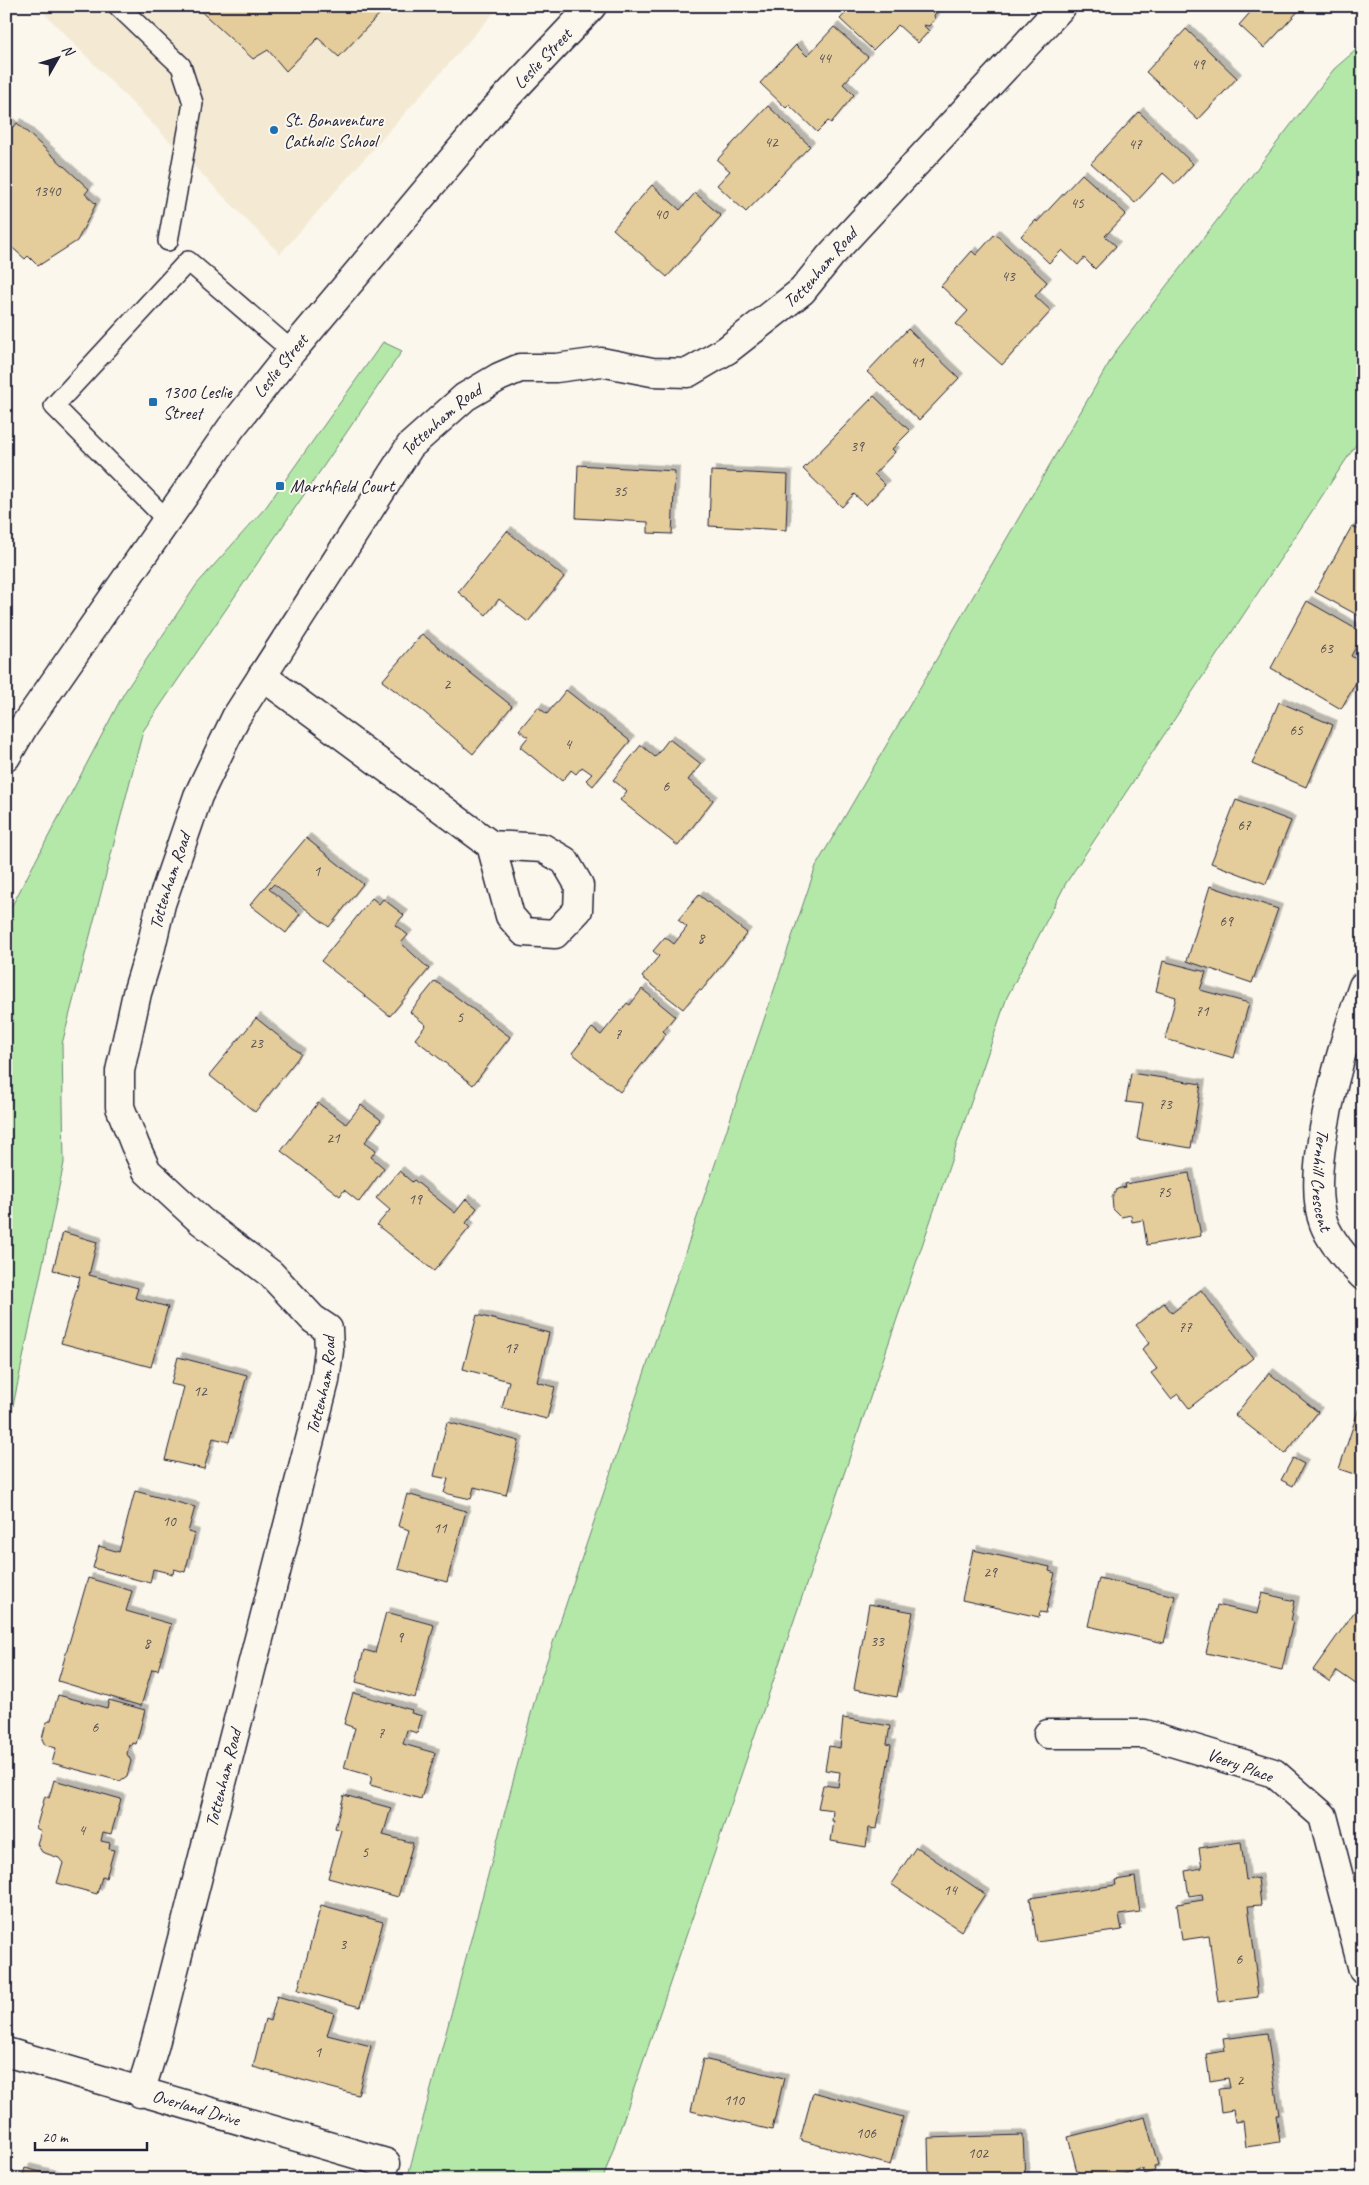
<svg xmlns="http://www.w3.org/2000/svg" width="1369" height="2185" font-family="Caveat,sans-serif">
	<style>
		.built { fill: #f4ead4 }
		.green { fill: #b4e8a9; stroke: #6b8572 }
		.building { fill: #e4cc9b; stroke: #22223b; filter: url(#shadow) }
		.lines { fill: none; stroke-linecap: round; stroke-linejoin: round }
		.lane-casing { stroke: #22223b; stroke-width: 22 }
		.street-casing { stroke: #22223b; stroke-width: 31 }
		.secondary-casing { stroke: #22223b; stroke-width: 31 }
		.lane { stroke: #fbf7ec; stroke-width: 19 }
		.street { stroke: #fbf7ec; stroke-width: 28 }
		.secondary { stroke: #fbf7ec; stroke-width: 28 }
		.poi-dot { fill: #1f6fb2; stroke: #fbf7ec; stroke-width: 2 }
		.labels { text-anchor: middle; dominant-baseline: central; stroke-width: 4; stroke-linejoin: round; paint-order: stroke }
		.number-label { font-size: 15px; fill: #524c53 }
		.street-label { font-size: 18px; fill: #22223b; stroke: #fbf7ec }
		.poi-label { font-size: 18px; fill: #22223b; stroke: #fbf7ec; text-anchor: start }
	</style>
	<defs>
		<filter id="shadow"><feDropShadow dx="4.5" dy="-4.5" stdDeviation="0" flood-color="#0004"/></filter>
	</defs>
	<rect width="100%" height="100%" fill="#fbf7ec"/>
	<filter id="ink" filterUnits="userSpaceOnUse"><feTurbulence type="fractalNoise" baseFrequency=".02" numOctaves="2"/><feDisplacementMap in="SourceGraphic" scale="10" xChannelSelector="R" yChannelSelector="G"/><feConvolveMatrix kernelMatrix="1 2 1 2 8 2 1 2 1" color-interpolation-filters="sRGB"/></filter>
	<g filter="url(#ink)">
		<path class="built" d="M 37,6 L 500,6 L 280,254 Z"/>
		<path class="green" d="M 1363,44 L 1363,434 L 1066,883 L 1007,997 L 603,2179 L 407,2179 L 539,1684 L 816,866 L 1116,351 L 1334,69 Z
			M 383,342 L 402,351 L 143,731 L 62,1044 L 64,1163 L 6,1439 L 6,917 L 124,693 L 197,584 L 266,507 Z"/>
		<path class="building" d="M 195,6 L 387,6 L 339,57 L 318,38 L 286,71 L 268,50 L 253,59 Z
			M 852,6 L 939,6 L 939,10 L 934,15 L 935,19 L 929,26 L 923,25 L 929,31 L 918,43 L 898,25 L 873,50 L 840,19 Z
			M 1256,6 L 1303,6 L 1264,48 L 1239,25 Z
			M 834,27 L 868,57 L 843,84 L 854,95 L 831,123 L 828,121 L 817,132 L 789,105 L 786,108 L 760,83 L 796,45 L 807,56 Z
			M 1186,29 L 1237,78 L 1198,120 L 1146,72 Z
			M 768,106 L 810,146 L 746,212 L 717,185 L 730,171 L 717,160 Z
			M 1139,112 L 1193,164 L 1175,184 L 1163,173 L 1135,203 L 1091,163 Z
			M 6,120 L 14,127 L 17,123 L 89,189 L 85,194 L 96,204 L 77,241 L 38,266 L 28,256 L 25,259 L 6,242 Z
			M 1082,174 L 1126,214 L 1105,236 L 1116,246 L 1095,269 L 1084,258 L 1078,265 L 1062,250 L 1049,263 L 1021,236 L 1036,220 L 1037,222 Z
			M 652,185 L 680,210 L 695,193 L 721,216 L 667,277 L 613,229 Z
			M 995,234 L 1047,282 L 1035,296 L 1051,311 L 1002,365 L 956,324 L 968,311 L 941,286 L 972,251 L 976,255 Z
			M 908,329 L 959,378 L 919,420 L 867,372 Z
			M 874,396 L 910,431 L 892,449 L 895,452 L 874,474 L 885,485 L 866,505 L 854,494 L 842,507 L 803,469 Z
			M 578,465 L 675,471 L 672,534 L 648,533 L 648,522 L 576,518 Z
			M 711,471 L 788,475 L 786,530 L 709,526 Z
			M 1352,526 L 1363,532 L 1363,618 L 1315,592 Z
			M 507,531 L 564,577 L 528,622 L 499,599 L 486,615 L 458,592 Z
			M 1307,601 L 1363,633 L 1351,656 L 1363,663 L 1363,670 L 1341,709 L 1271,668 Z
			M 422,634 L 512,706 L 473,754 L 424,712 L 382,681 Z
			M 566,690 L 630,741 L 593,786 L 586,780 L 592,774 L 582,767 L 576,774 L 571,770 L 562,781 L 520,747 L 528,737 L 519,730 L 538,707 L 547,714 Z
			M 1279,702 L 1333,725 L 1306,787 L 1252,764 Z
			M 669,739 L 701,764 L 688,780 L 713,800 L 678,846 L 620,800 L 627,791 L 613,780 L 641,745 L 655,757 Z
			M 1236,800 L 1291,821 L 1266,884 L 1211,863 Z
			M 306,838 L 363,884 L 329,927 L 274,884 L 269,889 L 300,914 L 286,933 L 250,905 Z
			M 1210,886 L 1278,909 L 1252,983 L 1187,961 Z
			M 699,895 L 747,933 L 701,991 L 699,990 L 683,1009 L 642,977 L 659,956 L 653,951 L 665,937 L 674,944 L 687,927 L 678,920 Z
			M 372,898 L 379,904 L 383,899 L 404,915 L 395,925 L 408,935 L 401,943 L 429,969 L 390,1016 L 321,961 Z
			M 1163,961 L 1206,972 L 1200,990 L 1249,1003 L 1234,1058 L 1165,1039 L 1176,997 L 1156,991 Z
			M 435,981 L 510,1037 L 473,1085 L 415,1039 L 426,1025 L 410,1012 Z
			M 642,989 L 675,1016 L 663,1031 L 666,1034 L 620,1092 L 572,1053 L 592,1028 L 601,1035 L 627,1003 L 630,1005 Z
			M 256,1018 L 301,1054 L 255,1112 L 209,1075 Z
			M 1131,1073 L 1201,1084 L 1191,1148 L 1137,1139 L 1143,1104 L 1126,1102 Z
			M 318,1103 L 346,1124 L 361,1105 L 381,1120 L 365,1142 L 376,1150 L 371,1157 L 384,1168 L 359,1202 L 344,1190 L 340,1196 L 281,1151 Z
			M 399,1171 L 412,1182 L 414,1180 L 455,1213 L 466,1199 L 477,1208 L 466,1223 L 470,1227 L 434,1271 L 377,1225 L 390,1210 L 376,1198 Z
			M 1189,1173 L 1201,1236 L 1147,1245 L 1143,1220 L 1132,1222 L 1131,1215 L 1121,1217 L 1113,1209 L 1112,1197 L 1117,1189 L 1126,1187 L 1125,1184 Z
			M 63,1232 L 97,1242 L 89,1275 L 138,1288 L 135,1298 L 168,1307 L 151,1367 L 61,1343 L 80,1277 L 53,1270 Z
			M 1201,1290 L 1253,1358 L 1189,1408 L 1178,1394 L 1171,1399 L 1151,1373 L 1157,1369 L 1142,1349 L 1150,1343 L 1136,1325 L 1164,1303 L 1172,1313 Z
			M 477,1315 L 549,1333 L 537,1382 L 555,1387 L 547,1419 L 502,1408 L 509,1381 L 463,1369 Z
			M 178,1357 L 247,1375 L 229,1442 L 213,1438 L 204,1469 L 165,1460 L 184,1387 L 171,1384 Z
			M 1269,1373 L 1318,1412 L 1285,1454 L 1235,1415 Z
			M 1359,1408 L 1363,1409 L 1363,1477 L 1339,1469 Z
			M 447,1422 L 519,1441 L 506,1495 L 474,1487 L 471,1499 L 444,1493 L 448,1479 L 434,1476 Z
			M 1293,1458 L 1304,1464 L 1293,1486 L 1281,1480 Z
			M 135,1491 L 195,1507 L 188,1532 L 195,1534 L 185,1572 L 174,1569 L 173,1574 L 153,1569 L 150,1583 L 93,1568 L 99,1546 L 119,1552 Z
			M 407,1494 L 466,1511 L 447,1582 L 398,1569 L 409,1530 L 398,1526 Z
			M 973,1550 L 1050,1567 L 1049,1571 L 1055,1573 L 1046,1613 L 1040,1612 L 1039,1617 L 962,1600 Z
			M 88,1578 L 132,1591 L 126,1611 L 171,1624 L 158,1670 L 152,1669 L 141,1706 L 58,1681 Z
			M 1099,1578 L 1175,1596 L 1164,1643 L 1088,1626 Z
			M 1262,1593 L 1295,1601 L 1291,1621 L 1293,1621 L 1282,1670 L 1206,1653 L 1217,1605 L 1257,1614 Z
			M 1362,1601 L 1363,1602 L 1363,1689 L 1337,1671 L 1330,1682 L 1313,1670 Z
			M 869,1604 L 913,1612 L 897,1697 L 854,1689 Z
			M 386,1612 L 434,1625 L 415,1698 L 356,1682 L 364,1650 L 375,1653 Z
			M 353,1693 L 412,1710 L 411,1713 L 422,1716 L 417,1733 L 407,1730 L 403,1744 L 435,1753 L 421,1799 L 370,1785 L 372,1776 L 344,1768 L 355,1728 L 344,1724 Z
			M 58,1695 L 107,1708 L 109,1700 L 145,1710 L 136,1744 L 132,1743 L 131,1746 L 129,1745 L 127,1754 L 131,1761 L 127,1776 L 120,1781 L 52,1763 L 56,1748 L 45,1745 L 42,1739 L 46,1723 L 51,1720 Z
			M 843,1718 L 890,1726 L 887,1744 L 891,1745 L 877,1829 L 869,1828 L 866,1847 L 831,1841 L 834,1821 L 832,1821 L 833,1810 L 818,1808 L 823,1785 L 838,1787 L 840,1772 L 825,1770 L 829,1746 L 840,1748 Z
			M 54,1780 L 121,1799 L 111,1834 L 103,1832 L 101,1841 L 110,1843 L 109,1849 L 114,1850 L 106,1878 L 102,1877 L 97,1894 L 57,1883 L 63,1863 L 59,1858 L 42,1852 L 37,1844 L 41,1831 L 36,1828 L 45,1796 L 49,1798 Z
			M 344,1795 L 391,1808 L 383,1835 L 413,1843 L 398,1897 L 328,1878 L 341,1830 L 335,1828 Z
			M 1241,1842 L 1246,1880 L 1258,1878 L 1261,1905 L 1248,1906 L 1257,1972 L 1255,1972 L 1258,1997 L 1218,2002 L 1209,1936 L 1182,1940 L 1177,1904 L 1203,1900 L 1202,1894 L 1189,1896 L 1185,1871 L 1202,1868 L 1199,1848 Z
			M 916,1847 L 985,1894 L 961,1931 L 891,1884 Z
			M 1135,1877 L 1140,1912 L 1119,1915 L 1122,1930 L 1037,1942 L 1030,1898 L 1116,1885 L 1115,1880 Z
			M 321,1905 L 383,1922 L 360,2007 L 298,1990 Z
			M 277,1996 L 334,2013 L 327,2035 L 371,2046 L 358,2095 L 253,2067 L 265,2019 L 270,2021 Z
			M 1267,2033 L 1279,2115 L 1276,2115 L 1280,2142 L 1246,2147 L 1243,2121 L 1235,2122 L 1233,2110 L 1221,2112 L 1218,2089 L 1230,2088 L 1228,2078 L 1210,2081 L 1206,2054 L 1225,2051 L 1223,2039 Z
			M 703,2059 L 784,2078 L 772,2130 L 691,2111 Z
			M 813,2092 L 903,2117 L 890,2165 L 800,2140 Z
			M 1145,2117 L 1158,2165 L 1154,2166 L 1155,2171 L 1145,2174 L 1143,2169 L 1106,2179 L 1079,2179 L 1068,2137 Z
			M 1023,2135 L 1025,2179 L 929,2179 L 928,2138 Z
			M 25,2168 L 67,2179 L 22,2179 Z"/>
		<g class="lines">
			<g class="lane-casing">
				<path id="lane" d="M 118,6 L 181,66 L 193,103 L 168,241
					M 167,520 L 54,406 L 188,261 L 292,351"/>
			</g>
			<g class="street-casing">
				<g id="street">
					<path d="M 262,676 L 491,845 L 510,916 L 524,932 L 555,934 L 578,910 L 579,885 L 565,861 L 543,848 L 491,845"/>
					<path id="s1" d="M 1363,986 C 1344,1040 1303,1172 1324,1224 C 1331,1242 1350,1263 1363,1276"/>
					<path d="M 1048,1734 L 1145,1734 L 1274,1773 L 1323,1816 L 1363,1970"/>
					<path id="s2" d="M 6,2052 L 386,2163"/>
					<path id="s3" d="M 140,2093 L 155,2044 L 325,1381 L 329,1350 L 328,1329 L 313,1319 L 271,1274 L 201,1221 L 147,1171 L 135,1145 L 120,1107 L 120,1071 L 137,993 L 151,947 L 161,904 L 198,796 L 236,717 L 410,446 L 465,397 L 499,377 L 520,368 L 556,368 L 601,362 L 652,372 L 688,373 L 727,350 L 802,291 L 831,255 L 1062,6"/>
				</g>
			</g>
			<g class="secondary-casing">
				<g id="secondary">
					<path id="s4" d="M 6,757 L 24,726 L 231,428 L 292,351 L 493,111 L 592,6"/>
				</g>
			</g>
			<use href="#lane" class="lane"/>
			<use href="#street" class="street"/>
			<use href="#secondary" class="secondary"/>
		</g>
	</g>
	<g class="poi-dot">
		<circle cx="274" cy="130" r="5"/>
		<rect x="148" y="397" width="10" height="10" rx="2.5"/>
		<rect x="275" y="481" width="10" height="10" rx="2.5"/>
	</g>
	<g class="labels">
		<g class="number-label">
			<text x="824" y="58">44</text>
			<text x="1198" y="64">49</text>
			<text x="771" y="142">42</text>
			<text x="1135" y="144">47</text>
			<text x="47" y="191">1340</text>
			<text x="1077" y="203">45</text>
			<text x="661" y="214">40</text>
			<text x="1008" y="276">43</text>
			<text x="917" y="362">41</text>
			<text x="857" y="446">39</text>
			<text x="620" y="491">35</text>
			<text x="1326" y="648">63</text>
			<text x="447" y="684">2</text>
			<text x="1296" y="730">65</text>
			<text x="568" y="744">4</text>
			<text x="666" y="786">6</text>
			<text x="1244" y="825">67</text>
			<text x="317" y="871">1</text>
			<text x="1226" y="921">69</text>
			<text x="701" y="938">8</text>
			<text x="1202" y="1011">71</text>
			<text x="460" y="1017">5</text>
			<text x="618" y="1034">7</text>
			<text x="256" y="1043">23</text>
			<text x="1165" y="1104">73</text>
			<text x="333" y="1138">21</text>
			<text x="1164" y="1192">75</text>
			<text x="415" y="1199">19</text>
			<text x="1185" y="1327">77</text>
			<text x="511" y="1348">17</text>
			<text x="200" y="1391">12</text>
			<text x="169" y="1521">10</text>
			<text x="440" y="1528">11</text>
			<text x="990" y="1572">29</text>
			<text x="400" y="1637">9</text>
			<text x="877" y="1641">33</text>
			<text x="147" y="1643">8</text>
			<text x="95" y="1727">6</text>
			<text x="381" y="1733">7</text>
			<text x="82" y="1830">4</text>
			<text x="365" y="1852">5</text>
			<text x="950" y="1890">14</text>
			<text x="343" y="1944">3</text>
			<text x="1239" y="1959">6</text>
			<text x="318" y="2052">1</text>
			<text x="1240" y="2080">2</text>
			<text x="734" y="2100">110</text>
			<text x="866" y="2133">106</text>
			<text x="978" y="2153">102</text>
		</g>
		<g class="street-label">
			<text stroke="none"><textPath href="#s4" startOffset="882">Leslie Street</textPath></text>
			<text stroke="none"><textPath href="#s3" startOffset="2306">Tottenham Road</textPath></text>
			<text stroke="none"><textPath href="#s4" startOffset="478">Leslie Street</textPath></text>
			<text stroke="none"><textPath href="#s3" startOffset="1871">Tottenham Road</textPath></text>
			<text stroke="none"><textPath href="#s3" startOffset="1331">Tottenham Road</textPath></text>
			<text stroke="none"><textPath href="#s1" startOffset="200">Ternhill Crescent</textPath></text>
			<text stroke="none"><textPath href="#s3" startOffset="731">Tottenham Road</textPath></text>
			<text transform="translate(1240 1765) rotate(20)">Veery Place</text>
			<text stroke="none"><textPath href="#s3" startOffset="326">Tottenham Road</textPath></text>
			<text stroke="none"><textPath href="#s2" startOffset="198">Overland Drive</textPath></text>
		</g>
		<g class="poi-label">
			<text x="284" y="120">St. Bonaventure<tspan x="284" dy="21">Catholic School</tspan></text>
			<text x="163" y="392">1300 Leslie<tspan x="163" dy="21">Street</tspan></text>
			<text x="290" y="486">Marshfield Court</text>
		</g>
	</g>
	<rect width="1369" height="2185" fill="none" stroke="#fbf7ec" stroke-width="25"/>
	<rect x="12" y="12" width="1344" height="2160" fill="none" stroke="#22223b" stroke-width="2" filter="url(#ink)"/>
	<g transform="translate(58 58) rotate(51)" stroke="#fbf7ec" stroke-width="4" paint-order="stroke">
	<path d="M0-4L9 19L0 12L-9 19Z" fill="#22223b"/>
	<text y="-8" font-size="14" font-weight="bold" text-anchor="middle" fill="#22223b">N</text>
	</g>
	<path d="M35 2142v8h112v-8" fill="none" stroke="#22223b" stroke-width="2.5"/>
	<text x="42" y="2142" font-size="15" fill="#22223b" stroke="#fbf7ec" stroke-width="4" paint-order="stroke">20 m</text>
</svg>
